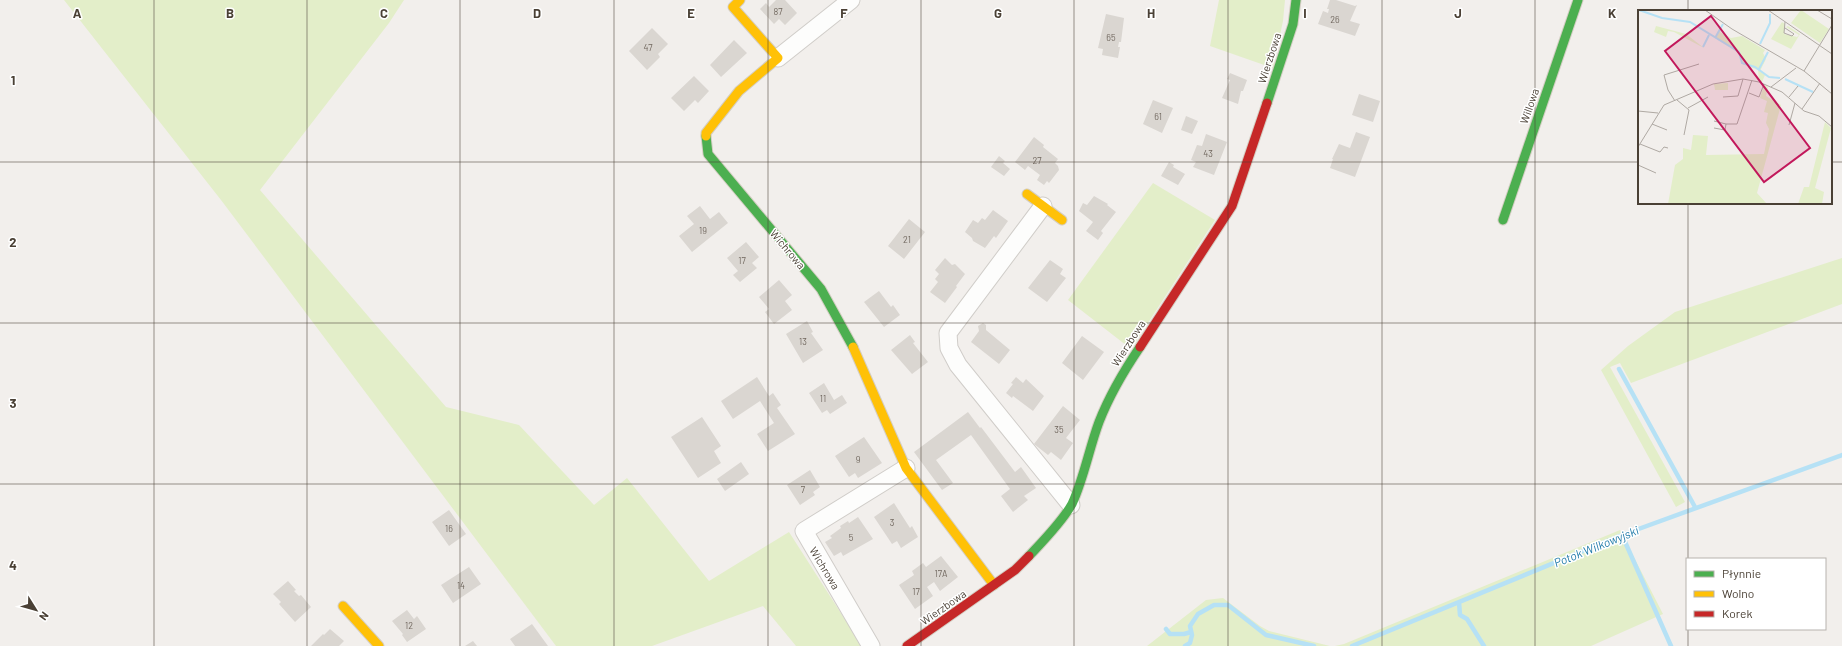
<svg xmlns="http://www.w3.org/2000/svg" width="1842" height="646" font-family="Barlow,sans-serif">
	<style>
		.green { fill: #e3eec9 }
		.lines { fill: none; stroke-linecap: round; stroke-linejoin: round }
		.stream { stroke: #b6e1f5; stroke-width: 4.5 }
		.building { fill: #dad6d1 }
		.street-casing { stroke: #d0cdc9; stroke-width: 19 }
		.fast-casing { stroke: #d4cec3; stroke-width: 11 }
		.slow-casing { stroke: #d4cec3; stroke-width: 11 }
		.jam-casing { stroke: #d4cec3; stroke-width: 11 }
		.street { stroke: #fdfdfc; stroke-width: 17 }
		.fast { stroke: #4caf50; stroke-width: 9 }
		.slow { stroke: #ffc107; stroke-width: 9 }
		.jam { stroke: #c62828; stroke-width: 9 }
		.grid { fill: none; stroke: #4a4035; stroke-width: 1; stroke-opacity: 0.55 }
		.labels { text-anchor: middle; dominant-baseline: central; stroke-width: 3; stroke-linejoin: round; paint-order: stroke }
		.number-label { font-size: 9px; fill: #70675e }
		.street-label { font-size: 11px; fill: #4a4035; stroke: #fff }
		.water-label { font-size: 12px; font-style: italic; fill: #1f7aa9; stroke: #fff }
		.inset-river { fill: none; stroke: #b6e1f5; stroke-width: 2 }
		.inset-road { fill: none; stroke: #afa9a3; stroke-width: 1 }
		.view { fill: #c2185b; fill-opacity: 0.15; stroke: #c2185b; stroke-width: 2 }
		.inset-edge { fill: none; stroke: #4a4035; stroke-width: 2 }
		.grid-label { font-size: 13px; text-anchor: middle; font-weight: bold; fill: #4a4035; stroke: #fff; stroke-width: 3; stroke-linejoin: round; paint-order: stroke }
	</style>
	<rect width="100%" height="100%" fill="#f2efec"/>
	<path class="green" d="M 64,0 L 404,0 L 389,23 L 260,190 L 446,407 L 519,425 L 594,505 L 627,478 L 709,581 L 789,532 L 862,646 L 796,646 L 763,606 L 652,646 L 556,646 L 221,200 Z
		M 1219,0 L 1285,0 L 1283,21 L 1273,68 L 1210,46 Z
		M 1153,183 L 1215,220 L 1131,349 L 1068,300 Z
		M 1842,258 L 1842,304 L 1631,383 L 1620,363 L 1610,367 L 1685,502 L 1676,507 L 1601,370 L 1628,346 L 1675,312 Z
		M 1620,530 L 1663,614 L 1591,646 L 1335,646 L 1344,644 Z
		M 1223,598 L 1260,626 L 1269,631 L 1330,646 L 1147,646 L 1206,600 Z"/>
	<g class="lines">
		<path class="stream" d="M 1619,369 L 1695,507
			M 1622,535 L 1671,646
			M 1459,602 L 1460,615 L 1467,619 L 1484,646
			M 1166,629 L 1170,634 L 1184,634 L 1191,632
			M 1185,646 L 1190,643 L 1192,635 L 1190,626 L 1198,614 L 1214,605 L 1228,605 L 1266,635 L 1314,646
			M 1352,646 L 1622,535 L 1842,455"/>
	</g>
	<path class="building" d="M 776,0 L 785,0 L 797,13 L 785,25 L 779,19 L 774,24 L 760,9 L 766,3 L 769,7 Z
		M 1330,0 L 1336,0 L 1355,6 L 1357,5 L 1350,21 L 1360,24 L 1355,36 L 1318,24 L 1323,11 L 1328,13 L 1329,9 L 1327,9 Z
		M 1106,14 L 1124,18 L 1121,42 L 1119,42 L 1118,47 L 1120,47 L 1118,58 L 1102,55 L 1103,49 L 1098,48 Z
		M 652,28 L 668,44 L 658,54 L 660,57 L 647,70 L 629,51 Z
		M 734,40 L 747,53 L 721,77 L 710,65 Z
		M 1230,73 L 1247,80 L 1243,91 L 1241,91 L 1238,104 L 1222,98 L 1230,80 L 1227,79 Z
		M 694,76 L 709,91 L 698,103 L 695,100 L 684,111 L 671,98 Z
		M 1359,94 L 1380,101 L 1373,122 L 1352,115 Z
		M 1153,100 L 1173,108 L 1162,133 L 1143,124 Z
		M 1186,116 L 1198,121 L 1192,134 L 1181,130 Z
		M 1356,132 L 1370,137 L 1355,177 L 1330,168 L 1333,159 L 1332,159 L 1339,144 L 1350,148 Z
		M 1206,134 L 1227,142 L 1214,175 L 1193,167 L 1196,162 L 1191,160 L 1197,145 L 1202,146 Z
		M 1034,137 L 1044,145 L 1043,147 L 1058,159 L 1055,163 L 1058,166 L 1059,170 L 1049,183 L 1047,181 L 1044,185 L 1037,180 L 1040,175 L 1028,166 L 1025,170 L 1015,162 Z
		M 999,156 L 1005,161 L 1003,163 L 1010,169 L 1004,176 L 991,167 Z
		M 1169,162 L 1174,165 L 1173,167 L 1185,174 L 1178,185 L 1161,176 Z
		M 1094,196 L 1108,204 L 1107,205 L 1116,212 L 1101,231 L 1103,233 L 1098,240 L 1086,231 L 1093,222 L 1079,211 L 1083,203 L 1087,205 Z
		M 700,206 L 710,219 L 719,212 L 728,223 L 692,252 L 679,236 L 694,224 L 687,216 Z
		M 993,210 L 1008,221 L 996,238 L 994,236 L 985,248 L 973,241 L 972,238 L 965,232 L 973,220 L 978,223 L 982,218 L 985,220 Z
		M 909,219 L 925,232 L 904,259 L 888,246 Z
		M 746,242 L 759,257 L 752,263 L 757,268 L 740,282 L 733,275 L 738,271 L 727,258 Z
		M 945,258 L 952,265 L 955,264 L 965,274 L 956,286 L 957,287 L 945,303 L 930,292 L 938,282 L 935,279 L 939,274 L 935,270 Z
		M 1050,260 L 1063,269 L 1060,274 L 1066,278 L 1047,302 L 1028,288 Z
		M 779,280 L 792,295 L 785,301 L 792,310 L 774,324 L 765,312 L 769,309 L 759,297 Z
		M 879,291 L 891,307 L 893,305 L 900,315 L 884,327 L 864,302 Z
		M 807,321 L 813,332 L 811,333 L 823,350 L 803,363 L 786,334 Z
		M 983,323 L 986,325 L 986,330 L 1010,350 L 999,364 L 971,342 L 979,331 L 978,326 Z
		M 910,335 L 915,342 L 913,343 L 928,362 L 912,374 L 891,350 Z
		M 1082,336 L 1104,352 L 1083,380 L 1062,363 Z
		M 757,377 L 769,396 L 773,393 L 781,405 L 777,408 L 795,434 L 768,451 L 757,434 L 774,423 L 760,401 L 733,419 L 721,401 Z
		M 1016,377 L 1023,383 L 1026,379 L 1044,396 L 1033,411 L 1013,396 L 1012,398 L 1006,393 L 1013,384 L 1011,383 Z
		M 824,383 L 834,400 L 842,395 L 847,403 L 830,414 L 827,410 L 822,413 L 809,393 Z
		M 1063,406 L 1080,420 L 1066,438 L 1073,443 L 1061,460 L 1051,452 L 1048,455 L 1034,444 Z
		M 968,412 L 980,428 L 981,427 L 1015,472 L 1021,467 L 1036,488 L 1024,496 L 1028,500 L 1013,512 L 1001,496 L 1010,489 L 971,435 L 936,460 L 953,483 L 942,490 L 914,452 Z
		M 702,417 L 721,446 L 714,451 L 721,463 L 698,478 L 671,437 Z
		M 864,437 L 882,463 L 858,478 L 855,473 L 849,477 L 835,456 Z
		M 741,462 L 749,474 L 725,491 L 717,479 Z
		M 810,470 L 820,487 L 813,492 L 815,495 L 800,505 L 787,485 Z
		M 894,503 L 910,528 L 912,526 L 918,537 L 901,548 L 897,541 L 892,544 L 874,517 Z
		M 449,510 L 466,534 L 449,546 L 432,522 Z
		M 858,517 L 873,539 L 843,556 L 841,552 L 834,556 L 825,542 L 832,538 L 830,536 L 841,528 L 840,526 L 848,521 L 849,523 Z
		M 941,556 L 958,577 L 940,591 L 934,582 L 927,587 L 933,596 L 915,609 L 899,585 L 914,575 L 912,571 L 923,563 L 926,567 Z
		M 469,567 L 481,584 L 453,603 L 441,585 Z
		M 288,581 L 296,590 L 294,591 L 299,596 L 301,595 L 311,607 L 295,622 L 279,604 L 281,602 L 273,594 Z
		M 407,610 L 414,619 L 417,616 L 426,629 L 407,642 L 402,635 L 403,634 L 392,621 Z
		M 532,624 L 548,646 L 515,646 L 510,639 Z
		M 330,629 L 344,641 L 339,646 L 311,646 L 323,634 L 324,635 Z
		M 473,641 L 477,646 L 465,646 Z"/>
	<g class="lines">
		<g class="street-casing">
			<path id="street" d="M 778,58 L 851,0
				M 1043,206 L 948,333 L 949,348 L 958,365 L 1071,505
				M 871,646 L 804,531 L 906,468"/>
		</g>
		<g class="fast-casing">
			<path id="fast" d="M 1267,103 L 1293,24 L 1296,0
				M 706,136 L 708,154 L 821,289 L 853,347
				M 1503,220 L 1578,0
				M 1029,556 C 1043,541 1062,522 1072,504 C 1084,478 1089,449 1099,422 C 1110,394 1123,372 1140,347"/>
		</g>
		<g class="slow-casing">
			<path id="slow" d="M 706,136 L 706,133 L 739,91 L 778,58 L 733,7 L 740,0
				M 1027,194 L 1062,220
				M 853,347 L 906,468 L 994,585
				M 343,606 L 379,646"/>
		</g>
		<g class="jam-casing">
			<path id="jam" d="M 1140,347 L 1232,206 L 1267,103
				M 907,646 L 1015,570 L 1029,556"/>
		</g>
		<use href="#street" class="street"/>
		<use href="#fast" class="fast"/>
		<use href="#slow" class="slow"/>
		<use href="#jam" class="jam"/>
	</g>
	<path class="grid" d="M 154,0 L 154,646M 307,0 L 307,646M 460,0 L 460,646M 614,0 L 614,646M 768,0 L 768,646M 921,0 L 921,646M 1074,0 L 1074,646M 1228,0 L 1228,646M 1382,0 L 1382,646M 1535,0 L 1535,646M 1688,0 L 1688,11M 0,162 L 1639,162M 1831,162 L 1842,162M 1688,203 L 1688,559M 0,323 L 1842,323M 0,484 L 1842,484M 1688,629 L 1688,646"/>
	<g class="labels">
		<g class="number-label">
			<text x="778" y="11">87</text>
			<text x="1335" y="19">26</text>
			<text x="1111" y="37">65</text>
			<text x="648" y="47">47</text>
			<text x="1158" y="116">61</text>
			<text x="1208" y="153">43</text>
			<text x="1037" y="160">27</text>
			<text x="703" y="230">19</text>
			<text x="907" y="239">21</text>
			<text x="742" y="260">17</text>
			<text x="803" y="341">13</text>
			<text x="823" y="398">11</text>
			<text x="1059" y="429">35</text>
			<text x="858" y="459">9</text>
			<text x="803" y="489">7</text>
			<text x="892" y="522">3</text>
			<text x="449" y="528">16</text>
			<text x="851" y="537">5</text>
			<text x="941" y="573">17A</text>
			<text x="461" y="585">14</text>
			<text x="916" y="591">17</text>
			<text x="409" y="625">12</text>
		</g>
		<g class="street-label">
			<text transform="translate(1269 58) rotate(-72)">Wierzbowa</text>
			<text transform="translate(1529 106) rotate(-71)">Willowa</text>
			<text transform="translate(788 249) rotate(50)">Wichrowa</text>
			<text transform="translate(1128 343) rotate(-57)">Wierzbowa</text>
			<text transform="translate(825 568) rotate(59)">Wichrowa</text>
			<text transform="translate(943 607) rotate(-35)">Wierzbowa</text>
		</g>
		<g class="water-label">
			<text transform="translate(1596 546) rotate(-22)">Potok Wilkowyjski</text>
		</g>
	</g>
	<g transform="translate(1638 10)">
		<rect width="194" height="194" fill="#f2efec"/>
		<path d="M 163,0 L 191,19 L 182,33 L 153,13 ZM 144,12 L 147,14 L 146,24 L 159,27 L 161,25 L 148,17 L 150,16 L 162,24 L 153,39 L 133,29 ZM 18,16 L 48,24 L 66,38 L 72,26 L 66,38 L 36,22 L 30,21 L 28,27 L 16,22 ZM 80,21 L 93,28 L 104,26 L 127,40 L 125,43 L 128,49 L 122,61 L 127,65 L 124,72 L 121,71 L 120,60 L 104,54 L 101,43 L 77,28 ZM 90,73 L 90,80 L 77,80 L 76,74 ZM 126,75 L 130,77 L 128,86 L 143,95 L 119,183 L 129,194 L 30,194 L 37,155 L 45,149 L 45,138 L 53,140 L 55,125 L 70,126 L 68,145 L 126,144 L 131,119 L 128,113 L 130,103 L 126,102 L 129,91 L 122,88 ZM 187,112 L 193,118 L 177,178 L 186,182 L 184,194 L 160,194 L 166,177 L 171,177 Z" fill="#e3eec9"/>
		<path class="inset-river" d="M 1,0 L 24,8 L 52,12 L 101,42 L 104,53 L 117,57 L 131,67 L 142,68M 77,28 L 85,14M 122,34 L 132,13 L 132,4M 65,37 L 71,25M 121,59 L 130,42M 147,69 L 175,82"/>
		<path class="inset-road" d="M 67,0 L 94,19 L 166,61 L 194,84M 130,0 L 194,44M 179,0 L 194,9M 147,12 L 146,23 L 154,26 L 156,24 L 147,18M 166,61 L 194,15M 133,77 L 158,58M 111,83 L 121,87 L 126,74M 85,87 L 100,86 L 105,69M 151,87 L 160,76M 39,90 L 51,100 L 46,125M 37,91 L 30,80 L 26,65 L 61,54M 50,98 L 70,87M 164,99 L 182,73M 0,101 L 20,103M 76,111 L 88,114M 14,114 L 29,120M 151,115 L 157,93M 76,118 L 87,120 L 88,114 L 99,114 L 114,70M 2,134 L 22,142 L 26,137 L 30,138M 0,137 L 26,95 L 75,74 L 105,69 L 121,72 L 144,82 L 166,101 L 181,106 L 194,117M 0,155 L 18,163"/>
		<path class="view" d="M 73,6 L 172,138 L 126,172 L 27,41 Z"/>
		<rect width="194" height="194" class="inset-edge"/>
	</g>
	<g class="grid-label">
		<text x="77" y="18">A</text>
		<text x="230" y="18">B</text>
		<text x="384" y="18">C</text>
		<text x="537" y="18">D</text>
		<text x="691" y="18">E</text>
		<text x="844" y="18">F</text>
		<text x="998" y="18">G</text>
		<text x="1151" y="18">H</text>
		<text x="1305" y="18">I</text>
		<text x="1458" y="18">J</text>
		<text x="1612" y="18">K</text>
		<text x="13" y="85">1</text>
		<text x="13" y="247">2</text>
		<text x="13" y="408">3</text>
		<text x="13" y="570">4</text>
	</g>
	<rect x="1686" y="558" width="140" height="72" fill="#ffffff" stroke="#b7b3ae"/>
	<rect x="1694" y="571" width="20" height="6" fill="#4caf50" stroke="#b7b3ae"/>
	<text x="1722" y="578" font-size="12" fill="#4a4035">Płynnie</text>
	<rect x="1694" y="591" width="20" height="6" fill="#ffc107" stroke="#b7b3ae"/>
	<text x="1722" y="598" font-size="12" fill="#4a4035">Wolno</text>
	<rect x="1694" y="611" width="20" height="6" fill="#c62828" stroke="#b7b3ae"/>
	<text x="1722" y="618" font-size="12" fill="#4a4035">Korek</text>
	<g transform="translate(36 610) rotate(127)" stroke="#ffffff" stroke-width="3" paint-order="stroke">
	<path d="M0-3L7 15L0 10L-7 15Z" fill="#4a4035"/>
	<text y="-6" font-size="11" font-weight="bold" text-anchor="middle" fill="#4a4035">N</text>
	</g>
</svg>
